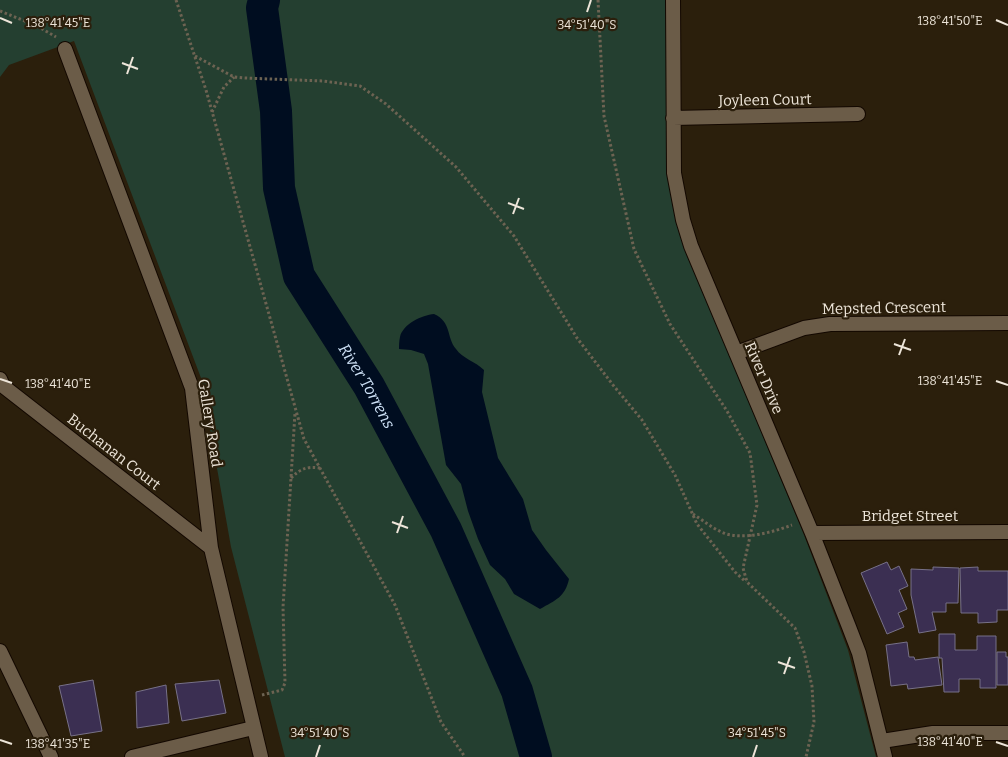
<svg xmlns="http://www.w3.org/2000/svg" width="1008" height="757" font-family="Bitter,serif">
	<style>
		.green { fill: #243f30 }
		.water { fill: #000d20 }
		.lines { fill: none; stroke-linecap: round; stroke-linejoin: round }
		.river { stroke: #000d20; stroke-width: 32 }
		.building { fill: #3b2f52; stroke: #777188 }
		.minor-casing { stroke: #130800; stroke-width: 16 }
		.path { stroke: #6d6352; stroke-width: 3; stroke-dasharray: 2.5 2.5; stroke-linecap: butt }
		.minor { stroke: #6b5c48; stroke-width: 14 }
		.ticks { fill: none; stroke: #ede5d9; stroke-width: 2 }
		.labels { text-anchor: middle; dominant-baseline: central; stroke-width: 4.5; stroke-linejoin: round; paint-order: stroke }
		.street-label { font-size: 15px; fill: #ede5d9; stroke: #2b1f0c }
		.water-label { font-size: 16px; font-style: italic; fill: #cde1f6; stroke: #2b1f0c }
		.ticks-label { font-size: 12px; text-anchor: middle; fill: #ede5d9; stroke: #2b1f0c; stroke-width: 4.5; stroke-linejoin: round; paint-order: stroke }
	</style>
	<rect width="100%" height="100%" fill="#2b1f0c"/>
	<path class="green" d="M 0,0 L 667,0 L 666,169 L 673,206 L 691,263 L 804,535 L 848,650 L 876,757 L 285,757 L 231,547 L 201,378 L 74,41 L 9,65 L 0,77 Z"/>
	<path class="water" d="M 434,314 C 452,322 446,337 456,349 C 462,358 476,362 484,370 L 482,392 L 498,458 L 523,499 L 532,530 L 546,550 L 569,579 C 565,597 556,600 540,609 L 514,594 L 505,579 L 490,565 L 478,539 L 468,511 L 461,484 L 446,465 L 428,364 L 424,354 L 411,350 L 399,349 C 399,346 399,341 400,337 C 403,324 422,315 434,314 Z"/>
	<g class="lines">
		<path class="river" id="s1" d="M 264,0 L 262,8 L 276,111 L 279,188 L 299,276 L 369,386 L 446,530 L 517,691 L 536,757"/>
	</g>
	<path class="building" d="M 887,562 L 891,570 L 899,566 L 908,586 L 899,590 L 907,609 L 898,613 L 904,627 L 887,634 L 861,573 Z
		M 933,567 L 959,568 L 958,603 L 946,603 L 946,612 L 932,612 L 936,630 L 919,633 L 911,595 L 911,569 L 933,570 Z
		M 978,567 L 978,571 L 1008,571 L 1008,610 L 997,610 L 997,622 L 978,623 L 978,613 L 961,613 L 960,568 Z
		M 939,634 L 955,634 L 955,650 L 977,650 L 977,636 L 996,636 L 996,688 L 980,688 L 980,679 L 959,679 L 959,692 L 944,692 L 942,658 L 939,658 Z
		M 907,642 L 909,657 L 914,657 L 915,660 L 938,657 L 942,685 L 908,689 L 907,684 L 891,686 L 886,645 Z
		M 997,652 L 1006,652 L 1006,657 L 1008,657 L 1008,685 L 997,685 Z
		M 93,680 L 102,731 L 71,736 L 59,686 Z
		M 219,680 L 226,713 L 182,721 L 175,684 Z
		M 166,685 L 169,723 L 137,728 L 136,692 Z"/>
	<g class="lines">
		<g class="minor-casing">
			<path id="minor" d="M 673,0 L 674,173 L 683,220 L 691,246 L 812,533 L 849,627 L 859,653 L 885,757
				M 65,49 L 192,388 L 211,548 L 261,757
				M 673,118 L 858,114
				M 736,353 L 804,328 L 830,324 L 1008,323
				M 0,379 L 3,386 L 211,548
				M 812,533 L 1008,532
				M 0,651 L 51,757
				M 882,741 L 933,733 L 1008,733
				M 132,757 L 253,728"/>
		</g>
		<path class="path" d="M 176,0 L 206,90 L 304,439 L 395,605 L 441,722 L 465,757
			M 598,0 L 604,116 L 634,249 L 670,324 L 727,411 L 750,453 L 757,505 L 743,568 L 747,582 L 795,628 L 804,652 L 812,686 L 814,722 L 806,757
			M 0,11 L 37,26 L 56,37
			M 195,56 L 234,77 L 244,78 L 323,81 L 360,86 L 386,104 L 456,167 L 514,236 L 577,338 L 613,385 L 642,420 L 675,475 L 697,524 L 735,572 L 746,582
			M 212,112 L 224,87 L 234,77
			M 291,478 C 300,469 307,466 320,468
			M 693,514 C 704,521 718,533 731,535 C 751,538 773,532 792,525
			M 262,695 L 282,690 L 285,683 L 283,607 L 295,413"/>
		<use href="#minor" class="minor"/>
	</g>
	<path class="ticks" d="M 587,12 L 591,0M 0,18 L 12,23M 996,20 L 1008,25M 122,63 L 138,69M 127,74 L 133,57M 508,203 L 524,209M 513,214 L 519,198M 894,344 L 911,350M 899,355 L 905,339M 0,379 L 12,383M 996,381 L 1008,385M 392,522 L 408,528M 397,533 L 403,516M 778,662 L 795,668M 784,674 L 790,657M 0,740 L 12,744M 996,742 L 1008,746M 316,757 L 320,745M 753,757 L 757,745"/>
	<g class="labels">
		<g class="street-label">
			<text transform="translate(765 100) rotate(-1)">Joyleen Court</text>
			<text transform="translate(884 308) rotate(-1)">Mepsted Crescent</text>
			<text transform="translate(764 378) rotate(67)">River Drive</text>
			<text transform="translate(210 423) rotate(81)">Gallery Road</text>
			<text transform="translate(114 452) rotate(38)">Buchanan Court</text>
			<text x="910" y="516">Bridget Street</text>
		</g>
		<g class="water-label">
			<text stroke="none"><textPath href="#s1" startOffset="409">River Torrens</textPath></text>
		</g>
	</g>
	<g class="ticks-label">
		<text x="950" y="25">138°41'50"E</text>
		<text x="58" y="27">138°41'45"E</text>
		<text x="587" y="29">34°51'40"S</text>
		<text x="950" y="385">138°41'45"E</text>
		<text x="58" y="388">138°41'40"E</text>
		<text x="320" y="737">34°51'40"S</text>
		<text x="757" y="737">34°51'45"S</text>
		<text x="950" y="746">138°41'40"E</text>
		<text x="58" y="748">138°41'35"E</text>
	</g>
</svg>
